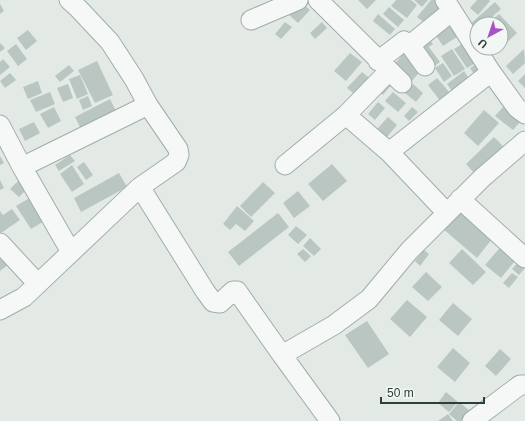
<svg xmlns="http://www.w3.org/2000/svg" width="525" height="421" font-family="Arial,sans-serif">
	<style>
		.building { fill: #bac6c1 }
		.lines { fill: none; stroke-linecap: round; stroke-linejoin: round }
		.minor-casing { stroke: #a1ada7; stroke-width: 21 }
		.minor { stroke: #f5f8f7; stroke-width: 19 }
	</style>
	<rect width="100%" height="100%" fill="#e3eae6"/>
	<path class="building" d="M 358,0 L 376,0 L 367,9 Z
		M 396,0 L 411,0 L 417,5 L 407,18 L 391,6 Z
		M 414,0 L 428,0 L 422,7 Z
		M 431,0 L 434,0 L 445,9 L 430,27 L 417,17 Z
		M 477,0 L 489,0 L 490,1 L 478,15 L 470,8 Z
		M 301,2 L 310,10 L 298,23 L 289,15 Z
		M 495,2 L 501,9 L 484,24 L 477,24 L 477,31 L 476,32 L 469,25 Z
		M 0,4 L 4,11 L 0,14 Z
		M 389,7 L 404,20 L 398,27 L 383,14 Z
		M 378,14 L 395,29 L 390,35 L 373,21 Z
		M 499,14 L 517,33 L 501,48 L 501,24 L 488,24 Z
		M 453,18 L 463,33 L 443,46 L 433,31 Z
		M 285,22 L 292,27 L 281,39 L 275,34 Z
		M 322,22 L 327,28 L 315,39 L 310,33 Z
		M 28,30 L 37,41 L 26,50 L 17,38 Z
		M 428,37 L 433,44 L 429,47 L 440,62 L 429,70 L 413,48 Z
		M 467,41 L 480,60 L 467,68 L 454,49 Z
		M 0,43 L 5,48 L 0,52 Z
		M 16,44 L 27,59 L 18,66 L 7,51 Z
		M 492,48 L 501,48 L 496,52 Z
		M 452,49 L 465,69 L 454,76 L 441,56 Z
		M 524,49 L 525,63 L 513,74 L 506,66 Z
		M 406,51 L 424,67 L 410,83 L 392,67 Z
		M 350,53 L 362,62 L 346,81 L 334,71 Z
		M 3,59 L 10,67 L 0,75 L 0,62 Z
		M 97,61 L 113,95 L 95,103 L 78,70 Z
		M 480,62 L 486,70 L 476,77 L 470,68 Z
		M 443,63 L 452,76 L 444,82 L 435,68 Z
		M 69,65 L 74,71 L 60,82 L 55,76 Z
		M 464,71 L 471,81 L 454,94 L 447,84 Z
		M 362,72 L 372,80 L 358,97 L 347,88 Z
		M 10,73 L 16,80 L 5,88 L 0,81 Z
		M 525,74 L 525,88 L 518,81 Z
		M 80,75 L 88,94 L 77,99 L 69,79 Z
		M 386,78 L 392,84 L 383,95 L 376,89 Z
		M 437,78 L 451,94 L 441,102 L 428,85 Z
		M 38,81 L 42,93 L 28,99 L 23,87 Z
		M 68,84 L 73,98 L 63,102 L 57,88 Z
		M 413,84 L 423,93 L 416,102 L 405,93 Z
		M 50,92 L 55,104 L 36,112 L 30,100 Z
		M 393,92 L 406,103 L 398,112 L 385,101 Z
		M 88,96 L 92,106 L 83,110 L 79,100 Z
		M 110,99 L 117,113 L 82,131 L 75,117 Z
		M 378,102 L 385,108 L 375,120 L 368,114 Z
		M 54,107 L 61,121 L 48,128 L 40,114 Z
		M 412,107 L 418,112 L 409,121 L 404,116 Z
		M 503,107 L 520,122 L 513,130 L 495,116 Z
		M 484,110 L 499,123 L 478,146 L 464,133 Z
		M 388,117 L 397,125 L 387,137 L 377,129 Z
		M 34,122 L 40,133 L 25,141 L 19,129 Z
		M 494,137 L 505,148 L 476,175 L 466,164 Z
		M 70,155 L 75,161 L 59,171 L 55,165 Z
		M 0,156 L 4,163 L 0,165 Z
		M 84,162 L 93,175 L 86,180 L 77,167 Z
		M 332,164 L 347,181 L 323,201 L 308,184 Z
		M 72,165 L 84,184 L 72,192 L 60,174 Z
		M 119,173 L 127,187 L 81,212 L 74,198 Z
		M 20,179 L 29,187 L 19,197 L 10,189 Z
		M 0,180 L 4,188 L 0,190 Z
		M 263,182 L 275,193 L 251,217 L 240,206 Z
		M 298,191 L 310,206 L 294,218 L 283,203 Z
		M 33,196 L 48,219 L 31,229 L 16,206 Z
		M 237,206 L 254,221 L 245,231 L 236,224 L 230,230 L 223,224 Z
		M 12,209 L 20,220 L 1,233 L 0,232 L 0,211 L 3,215 Z
		M 457,210 L 492,239 L 477,258 L 442,228 Z
		M 278,213 L 289,227 L 239,266 L 228,252 Z
		M 296,226 L 307,235 L 298,244 L 288,235 Z
		M 310,238 L 321,249 L 314,256 L 303,246 Z
		M 504,243 L 519,256 L 501,278 L 485,265 Z
		M 303,249 L 311,256 L 305,262 L 297,254 Z
		M 462,249 L 486,272 L 473,285 L 449,263 Z
		M 424,250 L 429,254 L 420,266 L 415,261 Z
		M 0,253 L 9,264 L 0,271 Z
		M 522,258 L 525,261 L 525,268 L 519,275 L 512,269 Z
		M 426,272 L 442,287 L 428,301 L 412,287 Z
		M 512,273 L 518,277 L 509,288 L 503,283 Z
		M 407,300 L 427,317 L 410,337 L 390,319 Z
		M 453,303 L 472,319 L 458,336 L 439,320 Z
		M 367,321 L 389,354 L 368,368 L 345,335 Z
		M 453,348 L 470,363 L 455,382 L 437,367 Z
		M 500,349 L 511,359 L 496,376 L 485,366 Z
		M 446,392 L 458,402 L 449,412 L 438,403 Z
		M 459,402 L 469,410 L 461,421 L 457,421 L 449,414 Z
		M 448,414 L 453,421 L 438,421 Z"/>
	<g class="lines">
		<g class="minor-casing">
			<path id="minor" d="M 318,0 L 402,83
				M 445,0 L 491,72 L 517,108 L 525,114
				M 251,20 L 298,0
				M 410,45 L 452,11
				M 378,61 L 404,41 L 410,45 L 425,66
				M 346,115 L 389,152 L 491,72
				M 0,125 L 22,167 L 71,252
				M 389,152 L 447,213
				M 285,165 L 346,115 L 389,71
				M 22,167 L 148,105
				M 140,187 L 205,291 L 213,302 L 220,303 L 233,291 L 237,291 L 282,355 L 334,325 L 369,299 L 409,251 L 482,178 L 525,141
				M 460,199 L 525,258
				M 0,243 L 38,284
				M 0,310 L 24,297 L 140,187 L 176,162 L 179,155 L 178,149 L 148,105 L 134,79 L 110,42 L 78,8 L 69,0
				M 282,355 L 330,421
				M 472,421 L 520,385 L 525,385"/>
		</g>
		<use href="#minor" class="minor"/>
	</g>
	<g transform="translate(489 36) rotate(220)"><circle r="19" fill="#f2f7f5" stroke="#a3aea9"/>
	<path d="M0-3L7 15L0 10L-7 15Z" fill="#a853c3"/>
	<text y="-6" font-size="11" font-weight="bold" text-anchor="middle" fill="#2c4037">U</text>
	</g>
	<path d="M381 397v6h103v-6" fill="none" stroke="#2c4037" stroke-width="2"/>
	<text x="387" y="397" font-size="12" fill="#2c4037" stroke="#f2f7f5" stroke-width="3" paint-order="stroke">50 m</text>
</svg>
